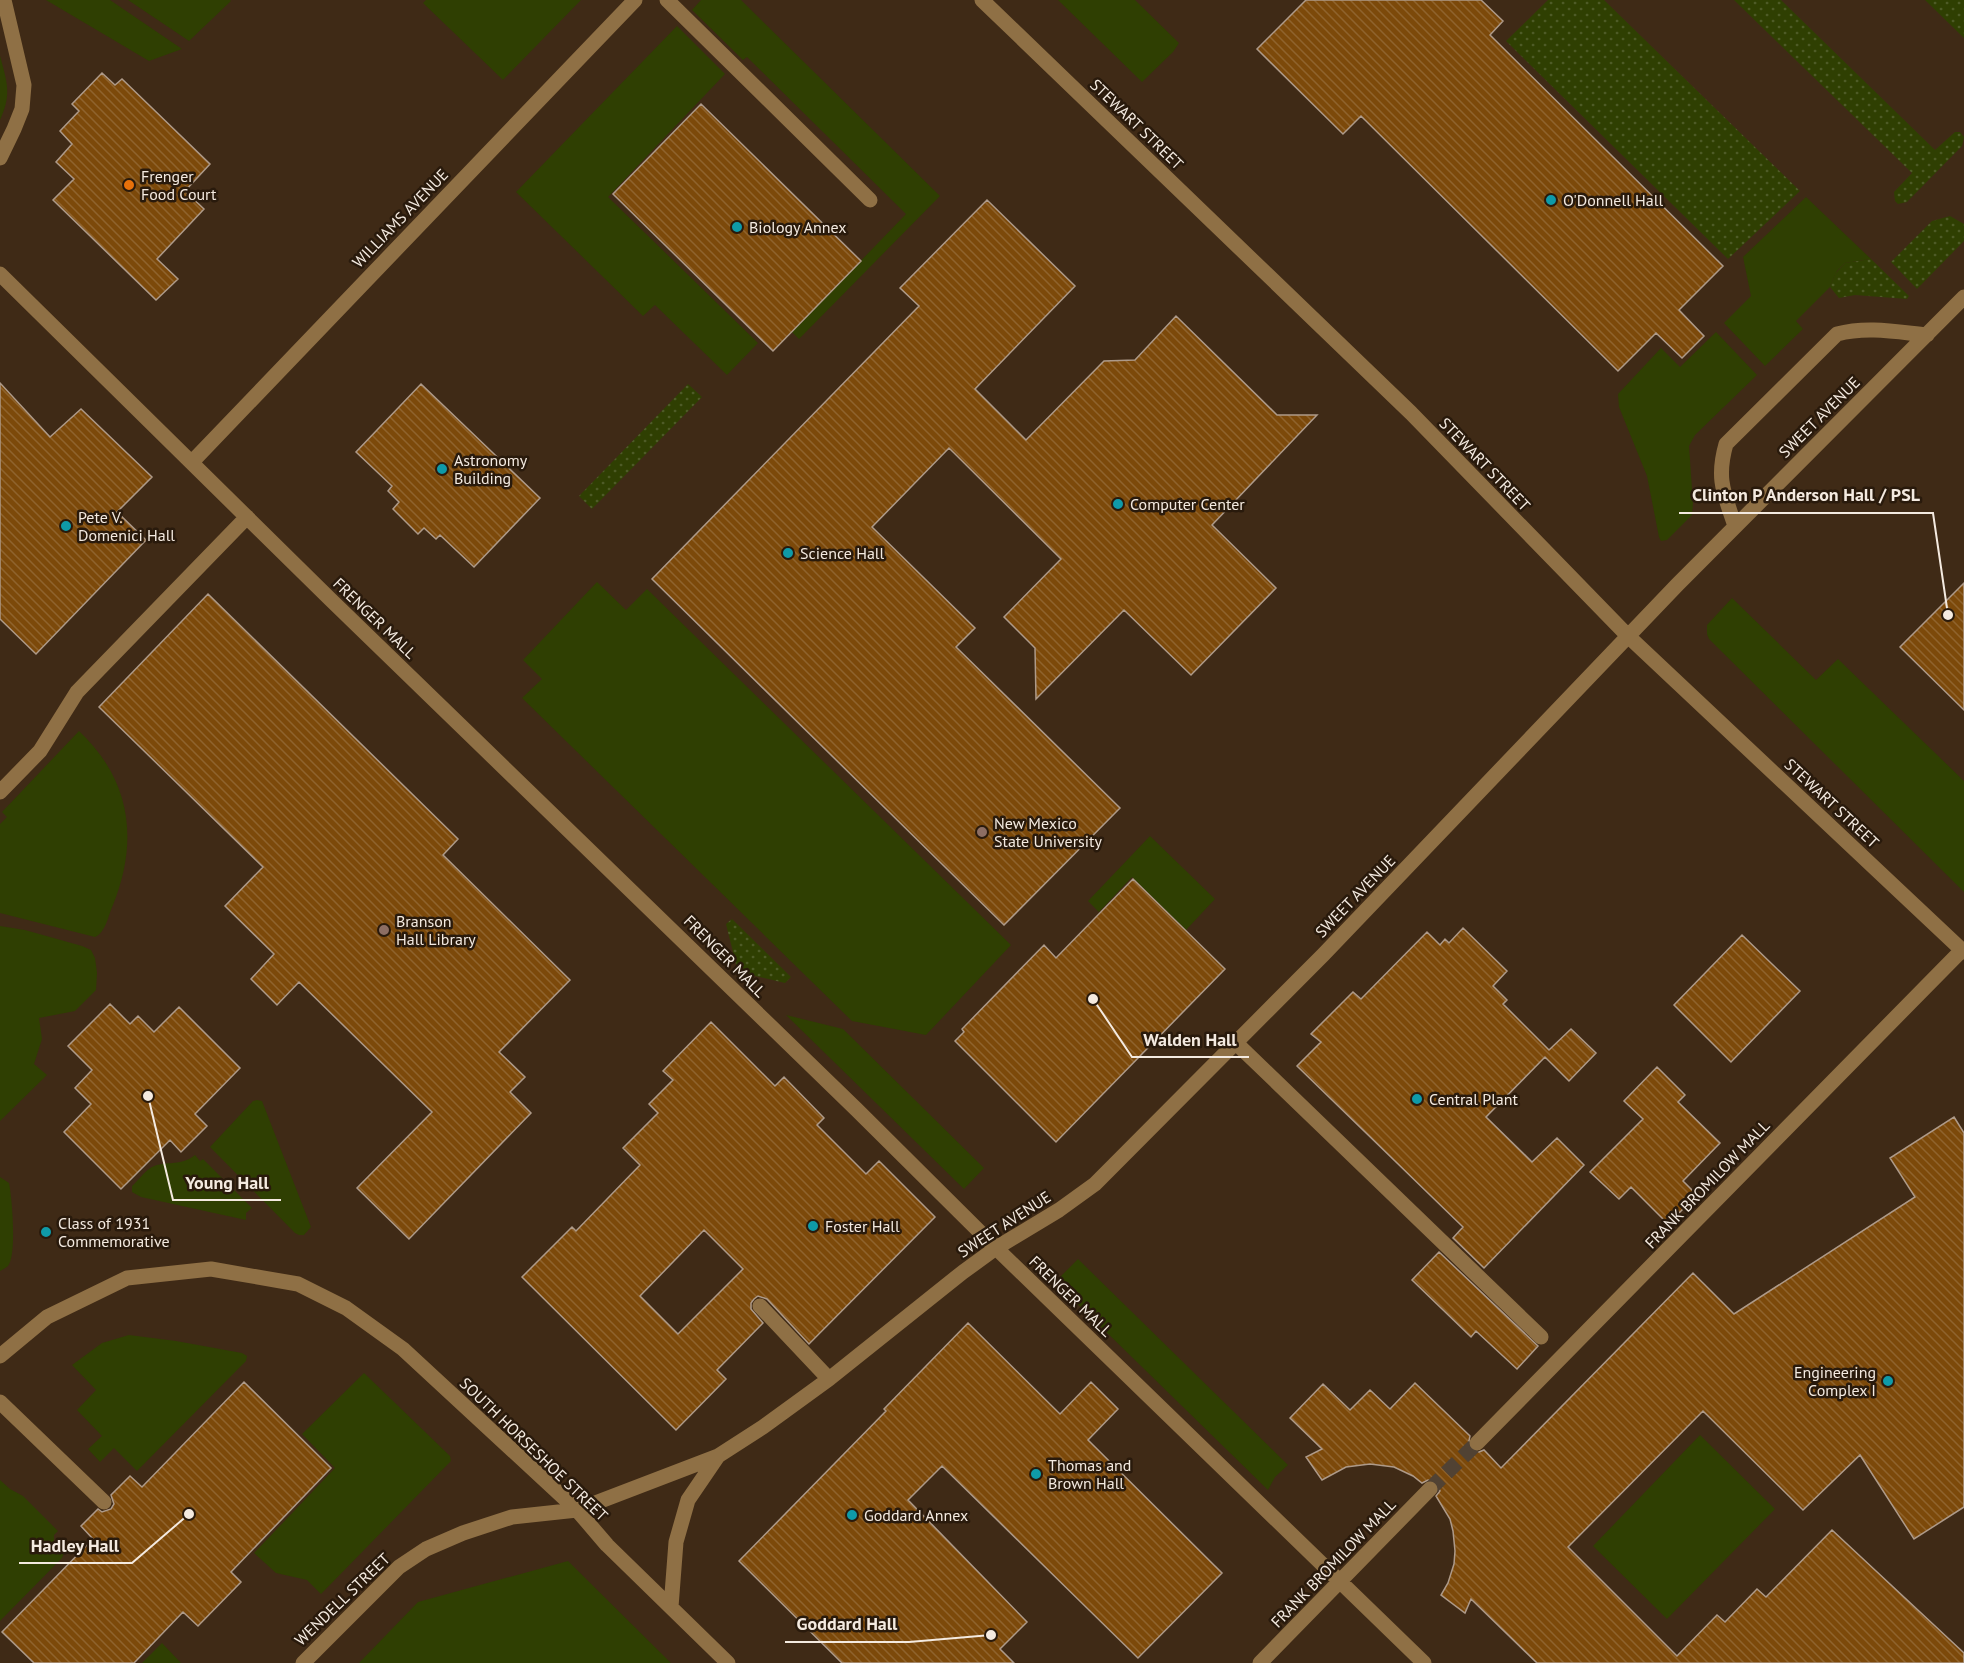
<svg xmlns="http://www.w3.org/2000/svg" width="1964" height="1663" font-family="'PT Sans',sans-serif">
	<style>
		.built { fill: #3f2a16 }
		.grass { fill: #2f3f02 }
		.park { fill: url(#park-dots) }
		.building { fill: url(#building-back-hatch); stroke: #ae9a89; stroke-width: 1.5; fill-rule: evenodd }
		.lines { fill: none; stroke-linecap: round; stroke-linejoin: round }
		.minor-tunnel { stroke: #514233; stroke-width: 15; stroke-dasharray: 15 8; stroke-linecap: butt }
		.minor { stroke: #8f7045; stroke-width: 15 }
		.food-dot { fill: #e8710a; stroke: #291a0c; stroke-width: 2 }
		.culture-dot { fill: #0f9aa8; stroke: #291a0c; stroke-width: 2 }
		.education-dot { fill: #8d6e63; stroke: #291a0c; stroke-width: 2 }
		.labels { text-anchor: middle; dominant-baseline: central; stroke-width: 5; stroke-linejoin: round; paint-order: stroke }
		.street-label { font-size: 16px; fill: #f4eae0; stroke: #291a0c }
		.poi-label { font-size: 16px; fill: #f4eae0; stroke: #291a0c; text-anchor: start }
		.leader { fill: none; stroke: #f4eae0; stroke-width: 2 }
		.callout-dot { fill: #f4eae0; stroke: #291a0c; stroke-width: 2 }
		.callout-label { font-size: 18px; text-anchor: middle; font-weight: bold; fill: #f4eae0; stroke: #291a0c; stroke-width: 5; stroke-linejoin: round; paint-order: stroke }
	</style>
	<defs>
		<pattern id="park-dots" width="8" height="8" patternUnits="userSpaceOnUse" patternTransform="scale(1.5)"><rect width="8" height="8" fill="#2f3f02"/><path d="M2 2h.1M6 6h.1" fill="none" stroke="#4e5b27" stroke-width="1.8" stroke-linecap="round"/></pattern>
		<pattern id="building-back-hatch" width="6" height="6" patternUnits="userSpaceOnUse" patternTransform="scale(1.5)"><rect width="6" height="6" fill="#7c490a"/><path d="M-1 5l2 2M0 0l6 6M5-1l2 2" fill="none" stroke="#8f632d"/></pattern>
	</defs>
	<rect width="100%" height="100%" fill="#342415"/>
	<path class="built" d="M 0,0 L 1964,0 L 1964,1663 L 0,1663 Z"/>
	<path class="grass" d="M 46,0 L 110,0 L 182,49 L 149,61 Z
		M 128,0 L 230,0 L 231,1 L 189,41 Z
		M 426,0 L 581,0 L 503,80 L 423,3 Z
		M 701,0 L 741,0 L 940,196 L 799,339 L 792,332 L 906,214 L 747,57 L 743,60 L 692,10 Z
		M 1058,0 L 1135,0 L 1179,43 L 1173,52 L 1142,82 Z
		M 677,26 L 725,74 L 608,197 L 758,343 L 727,375 L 655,305 L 643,316 L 516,192 Z
		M 0,56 C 7,82 12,94 0,120 Z
		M 1806,197 L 1871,259 L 1845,263 L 1837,271 L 1830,287 L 1796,321 L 1803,329 L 1765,366 L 1724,323 L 1751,296 L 1743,257 Z
		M 1716,332 L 1757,375 L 1695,435 L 1689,446 L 1693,503 L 1692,515 L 1667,540 L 1661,541 L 1659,537 L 1647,476 L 1619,407 L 1618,394 L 1661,348 L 1680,367 Z
		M 597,582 L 626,610 L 647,589 L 1011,945 L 926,1035 L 852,1021 L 522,698 L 542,679 L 523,660 Z
		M 1732,598 L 1816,680 L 1838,659 L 1964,781 L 1964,892 L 1709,639 L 1707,634 L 1707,625 Z
		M 79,731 C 131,780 139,840 113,905 C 108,916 106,932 95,937 L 0,913 L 0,824 L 7,817 L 2,812 Z
		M 1150,836 L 1215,899 L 1186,930 L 1132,877 L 1099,912 L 1088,901 Z
		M 0,926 L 25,930 L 82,946 L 91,950 L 95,958 L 97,973 L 96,990 L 75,1011 L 39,1018 L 42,1039 L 34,1064 L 47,1075 L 0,1121 Z
		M 786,1015 L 843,1029 L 984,1168 L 964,1189 Z
		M 257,1100 L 262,1101 L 311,1227 L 304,1235 L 299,1235 L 295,1233 L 210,1147 L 253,1101 Z
		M 195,1155 L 200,1161 L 203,1159 L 252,1208 L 246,1213 L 246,1220 L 141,1197 L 132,1192 L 132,1186 C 138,1181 143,1173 149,1169 C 163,1159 179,1168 195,1155 Z
		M 0,1177 L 9,1183 C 12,1197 17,1255 8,1266 C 6,1268 3,1269 0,1271 Z
		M 1078,1259 L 1288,1465 L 1275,1477 L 1268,1490 L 1055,1282 Z
		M 129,1335 L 176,1341 L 242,1353 L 247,1356 L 246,1361 L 240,1367 L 137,1471 L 114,1448 L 100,1462 L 88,1449 L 102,1436 L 77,1410 L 96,1390 L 72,1365 L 102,1343 Z
		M 364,1373 L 450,1456 L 451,1461 L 321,1594 L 307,1580 L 276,1573 L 254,1553 L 335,1468 L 302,1434 Z
		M 1700,1435 L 1775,1509 L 1667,1619 L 1593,1546 Z
		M 0,1480 L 10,1489 L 23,1496 L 58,1531 L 54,1535 L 54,1541 L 64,1553 L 62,1558 L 0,1621 Z
		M 568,1561 L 671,1663 L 359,1663 L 418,1602 Z
		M 162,1643 L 181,1663 L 142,1663 Z"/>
	<path class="park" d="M 1548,0 L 1604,0 L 1800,191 L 1728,259 L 1506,41 Z
		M 1734,0 L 1781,0 L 1935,150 L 1955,132 L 1960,132 L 1964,137 L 1962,146 L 1907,202 L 1898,204 L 1895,201 L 1894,192 L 1912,173 Z
		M 1925,0 L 1964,0 L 1964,38 Z
		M 1950,216 L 1964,224 L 1964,241 L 1917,289 L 1891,262 L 1932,221 Z
		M 1871,259 L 1909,296 L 1907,299 L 1855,295 L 1839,298 L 1830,287 L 1836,273 L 1845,263 Z
		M 688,384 L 702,397 L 592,509 L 579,496 Z
		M 732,919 L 791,977 L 785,983 L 738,972 L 726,924 Z"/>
	<path class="building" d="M 1306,0 L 1481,0 L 1503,21 L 1490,35 L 1723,266 L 1679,310 L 1704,336 L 1682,358 L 1656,333 L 1618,371 L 1361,116 L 1343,134 L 1257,49 Z
		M 102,73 L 115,85 L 122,79 L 210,164 L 185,191 L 204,209 L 157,259 L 178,279 L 156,300 L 53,200 L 74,179 L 56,162 L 72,144 L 60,131 L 79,111 L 72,104 Z
		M 701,104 L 861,261 L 773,351 L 613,194 Z
		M 987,200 L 1075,286 L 975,389 L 1026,440 L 1104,361 L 1135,360 L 1176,316 L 1277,415 L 1317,415 L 1212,525 L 1276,588 L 1191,675 L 1124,610 L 1036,699 L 1035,648 L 1004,617 L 1061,559 L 949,448 L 872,527 L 975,628 L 956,647 L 1120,808 L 1004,925 L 652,579 L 919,306 L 900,288 Z
		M 0,383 L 50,437 L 81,409 L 152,477 L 117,512 L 146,540 L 36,654 L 0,619 Z
		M 421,384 L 540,498 L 474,567 L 440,535 L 436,539 L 424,528 L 418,534 L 393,509 L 399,502 L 388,491 L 392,486 L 356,452 Z
		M 1964,583 L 1964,710 L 1900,647 Z
		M 208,594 L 458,839 L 443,855 L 570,980 L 499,1052 L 525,1077 L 510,1092 L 531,1113 L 409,1239 L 357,1188 L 432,1112 L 299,982 L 277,1005 L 251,979 L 274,954 L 225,906 L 263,867 L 99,707 Z
		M 1133,879 L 1225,969 L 1056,1142 L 955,1041 L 964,1032 L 962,1029 L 1044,945 L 1056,958 Z
		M 1463,928 L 1507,971 L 1493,986 L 1507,1000 L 1503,1004 L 1549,1050 L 1571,1029 L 1596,1053 L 1569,1081 L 1545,1057 L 1486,1117 L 1532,1162 L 1557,1138 L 1584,1165 L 1484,1268 L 1453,1238 L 1463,1227 L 1297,1066 L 1321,1042 L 1311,1034 L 1353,992 L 1361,999 L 1427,932 L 1440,945 L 1445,939 L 1449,943 Z
		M 1742,935 L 1800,991 L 1731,1062 L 1674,1005 Z
		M 110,1004 L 130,1024 L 138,1016 L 154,1032 L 179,1007 L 240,1068 L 195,1114 L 207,1126 L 181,1152 L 170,1140 L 121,1189 L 64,1132 L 91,1104 L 75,1088 L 92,1070 L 68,1046 Z
		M 711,1022 L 775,1086 L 784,1077 L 824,1118 L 817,1125 L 866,1174 L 879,1161 L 935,1217 L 809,1344 L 767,1299 L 758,1296 L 754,1299 L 751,1303 L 751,1309 L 763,1323 L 717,1370 L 726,1379 L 676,1430 L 522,1277 L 572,1227 L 576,1231 L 640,1165 L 623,1148 L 658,1113 L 649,1104 L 673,1080 L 663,1071 ZM 704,1230 L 743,1269 L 678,1334 L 640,1296 Z
		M 1657,1067 L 1685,1095 L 1678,1102 L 1720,1143 L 1683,1181 L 1697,1195 L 1668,1224 L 1631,1187 L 1619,1199 L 1590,1172 L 1643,1119 L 1624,1101 Z
		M 1954,1117 L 1964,1133 L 1964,1507 L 1914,1539 L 1860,1455 L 1803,1510 L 1703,1411 L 1568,1547 L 1677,1656 L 1717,1615 L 1725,1622 L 1757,1589 L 1766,1597 L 1832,1530 L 1964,1653 L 1964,1663 L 1537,1663 L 1471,1599 L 1465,1613 L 1441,1595 L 1448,1583 L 1454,1564 L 1455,1551 L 1453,1531 L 1450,1519 L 1436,1496 L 1440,1491 L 1436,1482 L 1428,1480 L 1422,1483 L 1413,1476 L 1394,1467 L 1370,1464 L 1346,1467 L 1322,1480 L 1306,1457 L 1322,1449 L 1290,1418 L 1323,1384 L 1350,1410 L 1370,1390 L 1390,1409 L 1415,1383 L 1470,1436 L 1468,1445 L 1471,1450 L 1479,1452 L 1484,1450 L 1501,1468 L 1693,1273 L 1734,1314 L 1915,1197 L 1890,1158 Z
		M 1439,1252 L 1538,1346 L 1517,1369 L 1476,1331 L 1471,1337 L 1412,1280 Z
		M 968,1323 L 1060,1414 L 1091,1382 L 1118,1409 L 1088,1440 L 1222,1573 L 1138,1658 L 942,1466 L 908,1500 L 1027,1622 L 1000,1649 L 1014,1663 L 842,1663 L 739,1561 L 886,1411 L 884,1409 Z
		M 244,1382 L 331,1468 L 231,1572 L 241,1582 L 198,1626 L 183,1612 L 134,1663 L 34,1663 L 2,1632 L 93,1539 L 81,1526 L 98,1509 L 102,1512 L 111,1509 L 114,1504 L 111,1495 L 130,1476 L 142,1487 Z"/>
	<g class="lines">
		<path class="minor-tunnel" d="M 1430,1489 L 1477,1443"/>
		<path class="minor" d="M 667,0 L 870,200
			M 982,0 L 1411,413 L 1628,636 L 1964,952
			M 0,158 L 14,129 L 22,109 L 24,85 L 4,0
			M 0,274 L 331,600 L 856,1109 L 996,1248 L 1424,1663
			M 192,462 L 635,0
			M 1735,526 C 1724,493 1716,479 1726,444 L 1837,334 C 1867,326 1897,332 1927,335
			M 0,792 L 40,751 L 77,692 L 247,517
			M 1236,1043 L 1541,1337
			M 760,1306 L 829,1379
			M 0,1356 L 47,1317 L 127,1278 L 211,1269 L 298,1284 L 346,1308 L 403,1349 L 577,1510 L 607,1545 L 728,1663
			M 0,1402 L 104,1502
			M 1477,1443 L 1962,950
			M 671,1607 L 676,1542 L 688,1500 L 718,1456
			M 303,1663 L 399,1567 L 426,1549 L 463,1533 L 512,1517 L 577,1510 L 718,1456 L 763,1427 L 829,1379 L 963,1272 L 996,1248 L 1059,1210 L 1095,1184 L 1323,955 L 1677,585 L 1964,297
			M 1260,1663 L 1430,1489"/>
	</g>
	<circle class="food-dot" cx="129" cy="185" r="6"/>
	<g class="culture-dot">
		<circle cx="1551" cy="200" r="6"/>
		<circle cx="737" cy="227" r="6"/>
		<circle cx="442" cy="469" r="6"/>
		<circle cx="1118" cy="504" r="6"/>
		<circle cx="66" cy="526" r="6"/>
		<circle cx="788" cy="553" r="6"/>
		<circle cx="1417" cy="1099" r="6"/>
		<circle cx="813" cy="1226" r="6"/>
		<circle cx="46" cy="1232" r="6"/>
		<circle cx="1888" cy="1381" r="6"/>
		<circle cx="1036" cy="1474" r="6"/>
		<circle cx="852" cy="1515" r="6"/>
	</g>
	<g class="education-dot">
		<circle cx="982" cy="832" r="6"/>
		<circle cx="384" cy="930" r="6"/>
	</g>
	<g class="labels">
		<g class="street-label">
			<text transform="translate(1137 124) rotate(44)">STEWART STREET</text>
			<text transform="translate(400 218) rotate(-46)">WILLIAMS AVENUE</text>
			<text transform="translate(1819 417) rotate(-45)">SWEET AVENUE</text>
			<text transform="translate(1485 464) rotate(46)">STEWART STREET</text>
			<text transform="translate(375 618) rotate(44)">FRENGER MALL</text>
			<text transform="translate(1832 803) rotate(43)">STEWART STREET</text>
			<text transform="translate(1355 896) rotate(-46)">SWEET AVENUE</text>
			<text transform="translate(725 956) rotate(45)">FRENGER MALL</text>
			<text transform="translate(1707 1184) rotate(-46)">FRANK BROMILOW MALL</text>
			<text transform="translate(1004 1224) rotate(-33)">SWEET AVENUE</text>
			<text transform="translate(1071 1296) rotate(44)">FRENGER MALL</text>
			<text transform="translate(534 1449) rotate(44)">SOUTH HORSESHOE STREET</text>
			<text transform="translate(1333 1563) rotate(-46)">FRANK BROMILOW MALL</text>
			<text transform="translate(342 1599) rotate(-44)">WENDELL STREET</text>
		</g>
		<g class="poi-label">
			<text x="141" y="176">Frenger<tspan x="141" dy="18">Food Court</tspan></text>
			<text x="1563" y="200">O'Donnell Hall</text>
			<text x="749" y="227">Biology Annex</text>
			<text x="454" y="460">Astronomy<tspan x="454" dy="18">Building</tspan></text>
			<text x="1130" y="504">Computer Center</text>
			<text x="78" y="517">Pete V.<tspan x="78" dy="18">Domenici Hall</tspan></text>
			<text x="800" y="553">Science Hall</text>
			<text x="994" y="823">New Mexico<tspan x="994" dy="18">State University</tspan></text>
			<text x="396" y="921">Branson<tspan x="396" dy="18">Hall Library</tspan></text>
			<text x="1429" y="1099">Central Plant</text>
			<text x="58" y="1223">Class of 1931<tspan x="58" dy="18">Commemorative</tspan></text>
			<text x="825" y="1226">Foster Hall</text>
			<text x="1876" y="1372" text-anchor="end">Engineering<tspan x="1876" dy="18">Complex I</tspan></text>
			<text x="1048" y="1465">Thomas and<tspan x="1048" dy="18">Brown Hall</tspan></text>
			<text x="864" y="1515">Goddard Annex</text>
		</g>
	</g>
	<path class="leader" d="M1948 615L1933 513H1679M1093 999L1132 1057H1249M148 1096L173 1200H281M189 1514L132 1563H19M991 1635L909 1642H785"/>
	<g class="callout-dot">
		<circle cx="1948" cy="615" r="6"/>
		<circle cx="1093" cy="999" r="6"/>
		<circle cx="148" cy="1096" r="6"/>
		<circle cx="189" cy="1514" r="6"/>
		<circle cx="991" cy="1635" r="6"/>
	</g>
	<g class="callout-label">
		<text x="1806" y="501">Clinton P Anderson Hall / PSL</text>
		<text x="1190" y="1046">Walden Hall</text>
		<text x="227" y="1189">Young Hall</text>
		<text x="75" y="1552">Hadley Hall</text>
		<text x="847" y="1630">Goddard Hall</text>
	</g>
</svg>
